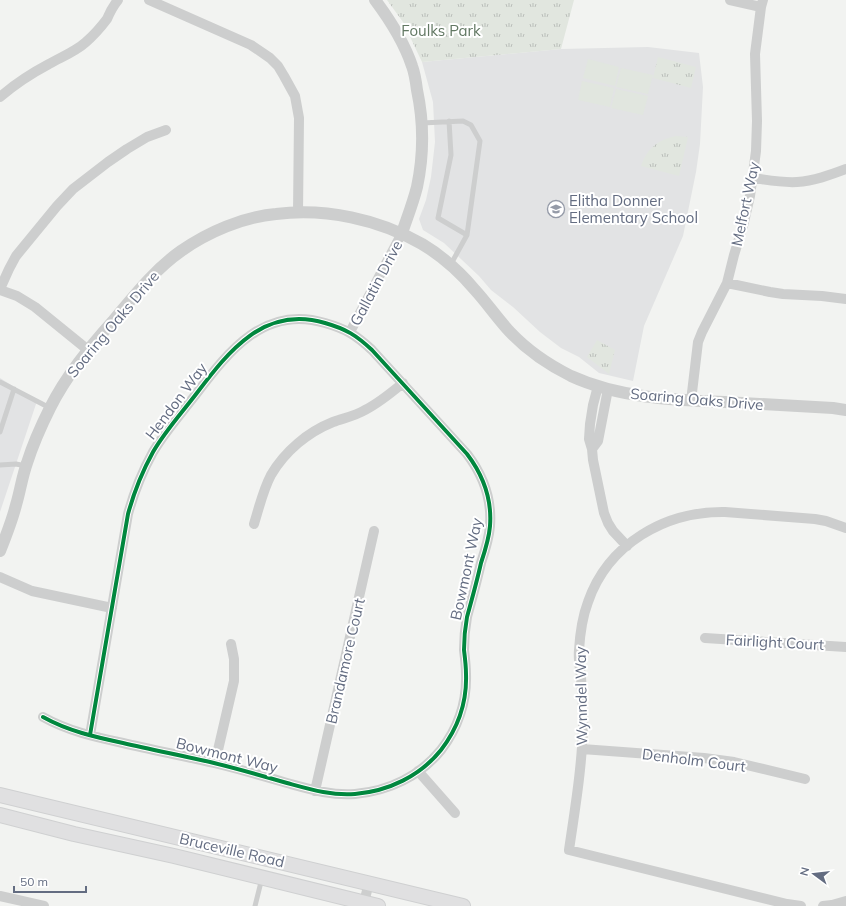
<svg xmlns="http://www.w3.org/2000/svg" width="846" height="906" font-family="Mulish,sans-serif">
	<style>
		.built { fill: #e2e3e4 }
		.park { fill: url(#park-tufts) }
		.garden { fill: #e1e6df }
		.lines { fill: none; stroke-linecap: round; stroke-linejoin: round }
		.secondary-casing { stroke: #cfd0d1; stroke-width: 16 }
		.service { stroke: #cdcece; stroke-width: 5 }
		.minor { stroke: #cdcece; stroke-width: 10 }
		.tertiary { stroke: #cdcece; stroke-width: 12 }
		.secondary { stroke: #e0e0e1; stroke-width: 14 }
		.cycleway-casing { stroke: #fff; stroke-width: 6 }
		.cycleway { stroke: #00873e; stroke-width: 4 }
		.labels { text-anchor: middle; dominant-baseline: central; stroke-width: 4; stroke-linejoin: round; paint-order: stroke }
		.park-label { font-size: 15px; fill: #627863; stroke: #fff }
		.poi-label { font-size: 15px; fill: #636c81; stroke: #fff; text-anchor: start }
		.street-label { font-size: 15px; fill: #636c81; stroke: #fff }
	</style>
	<defs>
		<pattern id="park-tufts" width="24" height="20" patternUnits="userSpaceOnUse"><rect width="24" height="20" fill="#e1e6df"/><path d="M3 7l-1-3M5 7V3M7 7l1-3M15 17l-1-3M17 17v-4M19 17l1-3" fill="none" stroke="#babeba"/></pattern>
	</defs>
	<rect width="100%" height="100%" fill="#f2f3f1"/>
	<path class="built" d="M 648,47 L 699,53 L 703,87 L 700,144 L 696,172 L 683,236 L 644,326 L 633,381 L 599,373 L 579,357 L 561,348 L 540,332 L 513,307 L 491,290 L 479,276 L 444,243 L 423,230 L 419,219 L 426,200 L 431,177 L 435,142 L 433,102 L 422,62 L 561,49 Z
		M 0,378 L 37,401 L 0,512 Z"/>
	<path class="park" d="M 387,0 L 574,0 L 561,49 L 422,62 L 403,22 Z
		M 658,57 L 696,67 L 691,88 L 653,78 Z
		M 676,136 L 688,137 L 679,176 L 641,166 C 647,149 657,140 676,136 Z
		M 597,340 L 615,350 L 609,374 L 587,357 Z"/>
	<path class="garden" d="M 588,59 L 619,67 L 615,86 L 583,78 Z
		M 621,68 L 653,75 L 648,94 L 616,87 Z
		M 582,81 L 614,88 L 610,107 L 578,100 Z
		M 616,89 L 648,96 L 643,115 L 611,108 Z"/>
	<g class="lines">
		<g class="secondary-casing">
			<path id="secondary" d="M 0,795 L 463,906
				M 0,815 L 74,834 L 174,856 L 378,906"/>
		</g>
		<path class="service" d="M 449,121 L 451,155 L 438,218 L 467,235
			M 422,123 L 463,121 L 471,125 L 480,141 L 467,235 L 451,264
			M 0,382 L 50,408
			M 0,432 L 14,389
			M 0,465 L 16,464 L 26,466
			M 255,906 L 262,878"/>
		<path class="minor" d="M 149,0 L 251,45 L 270,58 L 278,66 L 284,76 L 295,96 L 299,118 L 298,213
			M 730,0 L 761,7
			M 0,97 C 15,84 32,73 49,64 C 61,57 75,52 86,42 C 94,35 101,27 107,19 C 110,12 113,6 118,0
			M 753,178 C 768,180 782,183 797,182 C 814,181 830,175 846,169
			M 727,283 L 770,292 L 783,294 L 822,296 L 846,299
			M 0,289 L 9,269 L 16,256 L 57,206 L 73,189 L 108,162 L 127,149 L 147,137 L 166,130
			M 0,290 L 17,296 L 35,307 L 88,350
			M 350,332 L 402,233
			M 598,386 L 593,405 L 590,424 L 589,439 L 592,449 L 593,460 L 604,513 L 608,523 L 613,531 L 627,546
			M 691,401 L 698,342 L 702,332 L 727,283 L 734,255 L 743,226 L 750,196 L 756,151 L 757,121 L 755,54 L 761,7 L 763,0
			M 592,449 L 598,441 L 608,389
			M 254,524 C 259,508 263,490 271,475 C 285,451 308,432 333,422 C 344,418 355,416 365,410 C 379,403 391,393 403,383
			M 0,577 L 32,591 L 112,608
			M 705,638 L 846,647
			M 43,717 C 68,731 95,737 123,743 C 153,750 184,756 214,763 C 239,769 263,776 287,783 C 309,789 332,796 355,794 C 389,791 420,776 441,750 C 458,728 467,701 466,674 C 466,666 465,658 464,650 C 464,639 465,628 467,617 C 472,599 477,581 481,563 C 485,551 489,539 490,526 C 492,500 483,475 467,454 L 372,350 C 356,335 346,329 325,323 C 262,304 226,355 193,398 C 179,416 164,433 153,452 C 142,472 134,492 128,514 L 90,735
			M 582,749 L 704,758 L 734,762 L 805,779
			M 215,763 L 234,681 L 234,659 L 231,644
			M 418,771 L 455,813
			M 315,791 L 374,531
			M 0,896 L 44,906
			M 363,906 L 369,883
			M 801,906 L 787,904 L 569,850 C 575,809 582,767 583,726 C 584,710 582,694 581,677 C 580,669 578,659 579,650 C 580,634 582,618 588,602 C 608,544 665,511 725,512 L 815,519 L 826,521 L 846,528
			M 823,906 L 832,905 L 846,901"/>
		<path class="tertiary" d="M 375,0 C 390,20 404,42 412,66 C 415,74 416,82 417,90 C 424,123 424,154 417,187 C 413,203 407,218 402,233
			M 0,551 C 6,536 12,521 16,505 C 20,492 22,477 27,463 C 33,444 41,426 50,408 C 66,376 89,348 113,321 C 134,296 154,270 181,251 C 208,232 243,217 276,214 C 326,208 378,219 422,244 C 442,256 460,272 475,290 C 487,303 497,318 510,332 C 527,350 549,365 571,376 C 619,398 673,400 725,402 C 761,404 797,406 833,408 L 846,410"/>
		<use href="#secondary" class="secondary"/>
		<g class="cycleway-casing">
			<path id="cycleway" d="M 43,717 C 68,731 95,737 123,743 C 153,750 184,756 214,763 C 239,769 263,776 287,783 C 309,789 332,796 355,794 C 389,791 420,776 441,750 C 458,728 467,701 466,674 C 466,666 465,658 464,650 C 464,639 465,628 467,617 C 472,599 477,581 481,563 C 485,551 489,539 490,526 C 492,500 483,475 467,454 L 372,350 C 356,335 346,329 325,323 C 262,304 226,355 193,398 C 179,416 164,433 153,452 C 142,472 134,492 128,514 L 90,735"/>
		</g>
		<use href="#cycleway" class="cycleway"/>
	</g>
	<defs>
		<g id="school-ring" transform="scale(0.9)"><circle r="9.5" fill="#fff" stroke="#959ba8" stroke-width="1.5"/><path d="M0-5L7-2L0 1L-7-2ZM-4 1L0 2.5L4 1V4Q0 6-4 4Z" fill="#959ba8"/></g>
	</defs>
	<g fill-rule="evenodd">
		<use href="#school-ring" x="556" y="209"/>
	</g>
	<g class="labels">
		<g class="park-label">
			<text x="441" y="30">Foulks Park</text>
		</g>
		<g class="poi-label">
			<text x="569" y="200">Elitha Donner<tspan x="569" dy="17">Elementary School</tspan></text>
		</g>
		<g class="street-label">
			<text transform="translate(745 204) rotate(-78)">Melfort Way</text>
			<text transform="translate(376 283) rotate(-62)">Gallatin Drive</text>
			<text transform="translate(113 324) rotate(-50)">Soaring Oaks Drive</text>
			<text transform="translate(697 399) rotate(5)">Soaring Oaks Drive</text>
			<text transform="translate(176 401) rotate(-53)">Hendon Way</text>
			<text transform="translate(466 569) rotate(-78)">Bowmont Way</text>
			<text transform="translate(775 642) rotate(3)">Fairlight Court</text>
			<text transform="translate(345 661) rotate(-77)">Brandamore Court</text>
			<text transform="translate(581 696) rotate(-91)">Wynndel Way</text>
			<text transform="translate(227 755) rotate(14)">Bowmont Way</text>
			<text transform="translate(694 760) rotate(7)">Denholm Court</text>
			<text transform="translate(232 850) rotate(13)">Bruceville Road</text>
		</g>
	</g>
	<g transform="translate(814 874) rotate(285)" stroke="#ffffff" stroke-width="3" paint-order="stroke">
	<path d="M0-3L7 15L0 10L-7 15Z" fill="#636c81"/>
	<text y="-6" font-size="11" font-weight="bold" text-anchor="middle" fill="#636c81">N</text>
	</g>
	<path d="M14 886v6h72v-6" fill="none" stroke="#636c81" stroke-width="2"/>
	<text x="20" y="886" font-size="12" fill="#636c81" stroke="#ffffff" stroke-width="3" paint-order="stroke">50 m</text>
</svg>
